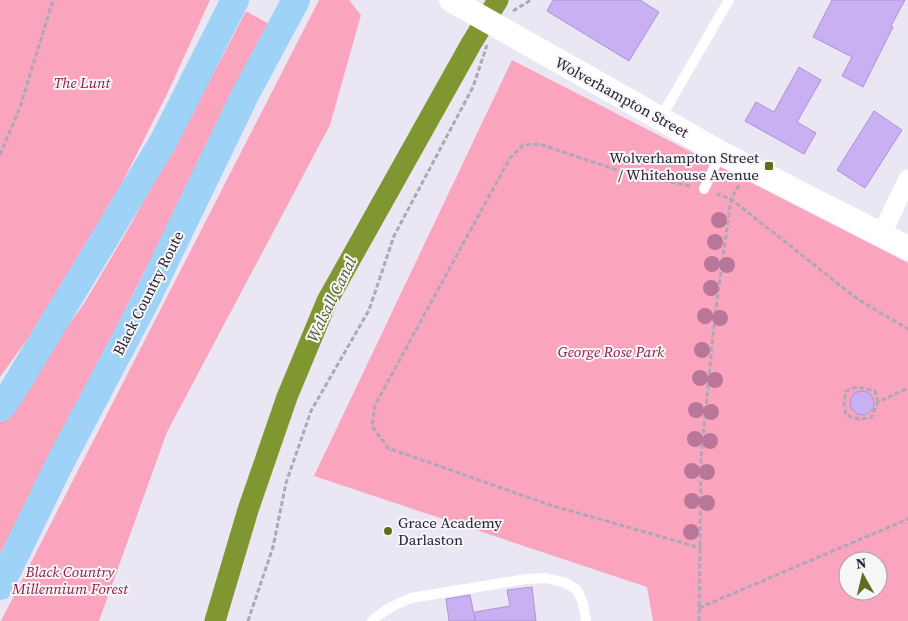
<svg xmlns="http://www.w3.org/2000/svg" width="908" height="621" font-family="'Source Serif 4',serif">
	<style>
		.green { fill: #fba4bd; fill-rule: evenodd }
		.lines { fill: none; stroke-linecap: round; stroke-linejoin: round }
		.canal { stroke: #809731; stroke-width: 21 }
		.building { fill: #c9b0f3; stroke: #ac93d5 }
		.path { stroke: #ada7b9; stroke-width: 3; stroke-dasharray: 5 2.5; stroke-linecap: butt }
		.service { stroke: #fff; stroke-width: 10 }
		.minor { stroke: #fff; stroke-width: 19 }
		.tertiary { stroke: #fff; stroke-width: 24 }
		.trunk { stroke: #9fd2f7; stroke-width: 28 }
		.tree { fill: #b87798 }
		.poi-dot { fill: #5d6f1d; stroke: #f6f6f6; stroke-width: 2 }
		.labels { text-anchor: middle; dominant-baseline: central; stroke-width: 4; stroke-linejoin: round; paint-order: stroke }
		.park-label { font-size: 15px; font-style: italic; fill: #8f1c4c; stroke: #f6f6f6 }
		.street-label { font-size: 15px; fill: #2a203a; stroke: #f6f6f6 }
		.poi-label { font-size: 15px; fill: #2a203a; stroke: #f6f6f6; text-anchor: end }
		.water-label { font-size: 16px; font-style: italic; fill: #4b5824; stroke: #f6f6f6 }
	</style>
	<rect width="100%" height="100%" fill="#eae6f4"/>
	<path class="green" d="M 0,0 L 210,0 L 168,92 L 121,185 L 29,337 L 0,377 Z
		M 319,0 L 349,0 L 361,15 L 330,125 L 167,432 L 99,621 L 1,621 Z
		M 246,11 L 269,24 L 56,447 L 0,553 L 0,421 L 85,302 L 131,224 L 225,52 Z
		M 512,60 L 908,263 L 908,621 L 653,621 L 647,587 L 314,476 ZM 848,561 L 878,561 L 878,591 L 848,591 Z"/>
	<g class="lines">
		<path class="canal" d="M 215,621 L 248,510 L 287,397 L 327,301 L 471,44 L 498,0"/>
	</g>
	<path class="building" d="M 553,0 L 640,0 L 659,12 L 629,61 L 547,11 Z
		M 832,0 L 905,0 L 891,26 L 893,27 L 863,87 L 842,76 L 852,57 L 813,37 Z
		M 799,67 L 821,80 L 797,122 L 816,133 L 804,154 L 745,121 L 756,102 L 774,112 Z
		M 874,111 L 902,130 L 865,188 L 837,170 Z
		M850 403a12 12 0 1 1 24 0a12 12 0 1 1-24 0Z
		M 532,587 L 536,621 L 449,621 L 446,599 L 470,595 L 475,620 L 475,612 L 510,606 L 507,590 Z"/>
	<g class="lines">
		<path class="path" d="M 513,11 L 531,0
			M 0,155 L 20,107 L 53,0
			M 739,185 L 731,199 L 856,298 L 908,329
			M 690,186 L 617,170 L 539,144 L 523,145 L 510,158 L 375,405 L 372,426 L 388,448 L 550,505 L 701,548
			M 878,402 L 875,391 L 857,387 L 846,391 L 844,403 L 846,415 L 859,419 L 871,418 L 878,402 L 908,388
			M 699,608 L 908,519
			M 248,621 L 273,547 L 286,483 L 311,411 L 369,310 L 394,236 L 473,87 L 487,45
			M 699,621 L 701,458 L 715,315 L 731,199 L 717,194"/>
		<path class="service" d="M 660,119 L 729,0
			M 704,189 L 721,153
			M 372,621 C 383,610 397,604 411,598 L 526,579 L 546,578 L 566,583 L 577,590 L 583,603 L 586,621"/>
		<path class="minor" d="M 881,235 L 908,179"/>
		<path class="tertiary" d="M 451,0 L 721,153 L 908,248"/>
		<path class="trunk" d="M 0,408 L 10,395 L 163,142 L 235,0
			M 0,586 L 60,463 L 147,298 L 245,95 L 296,0"/>
	</g>
	<g class="tree">
		<circle cx="719" cy="220" r="8"/>
		<circle cx="715" cy="242" r="8"/>
		<circle cx="712" cy="264" r="8"/>
		<circle cx="727" cy="265" r="8"/>
		<circle cx="711" cy="288" r="8"/>
		<circle cx="705" cy="316" r="8"/>
		<circle cx="720" cy="318" r="8"/>
		<circle cx="702" cy="350" r="8"/>
		<circle cx="700" cy="378" r="8"/>
		<circle cx="715" cy="380" r="8"/>
		<circle cx="696" cy="410" r="8"/>
		<circle cx="711" cy="412" r="8"/>
		<circle cx="695" cy="439" r="8"/>
		<circle cx="710" cy="441" r="8"/>
		<circle cx="692" cy="471" r="8"/>
		<circle cx="707" cy="472" r="8"/>
		<circle cx="692" cy="501" r="8"/>
		<circle cx="707" cy="503" r="8"/>
		<circle cx="691" cy="532" r="8"/>
	</g>
	<g class="poi-dot">
		<rect x="764" y="161" width="10" height="10" rx="2.5"/>
		<circle cx="388" cy="531" r="5"/>
	</g>
	<g class="labels">
		<g class="park-label">
			<text x="82" y="82">The Lunt</text>
			<text x="611" y="351">George Rose Park</text>
			<text x="70" y="571">Black Country<tspan x="70" dy="17">Millennium Forest</tspan></text>
		</g>
		<g class="street-label">
			<text transform="translate(622 97) rotate(29)">Wolverhampton Street</text>
			<text transform="translate(148 293) rotate(-63)">Black Country Route</text>
		</g>
		<g class="poi-label">
			<text x="759" y="157">Wolverhampton Street<tspan x="759" dy="17">/ Whitehouse Avenue</tspan></text>
			<text x="398" y="522" text-anchor="start">Grace Academy<tspan x="398" dy="17">Darlaston</tspan></text>
		</g>
		<g class="water-label">
			<text transform="translate(331 299) rotate(-64)">Walsall Canal</text>
		</g>
	</g>
	<g transform="translate(863 576) rotate(352)"><circle r="24" fill="#f6f6f6" stroke="#a4a0ab"/>
	<path d="M0-4L9 19L0 12L-9 19Z" fill="#5d6f1d"/>
	<text y="-8" font-size="14" font-weight="bold" text-anchor="middle" fill="#2a203a">N</text>
	</g>
</svg>
